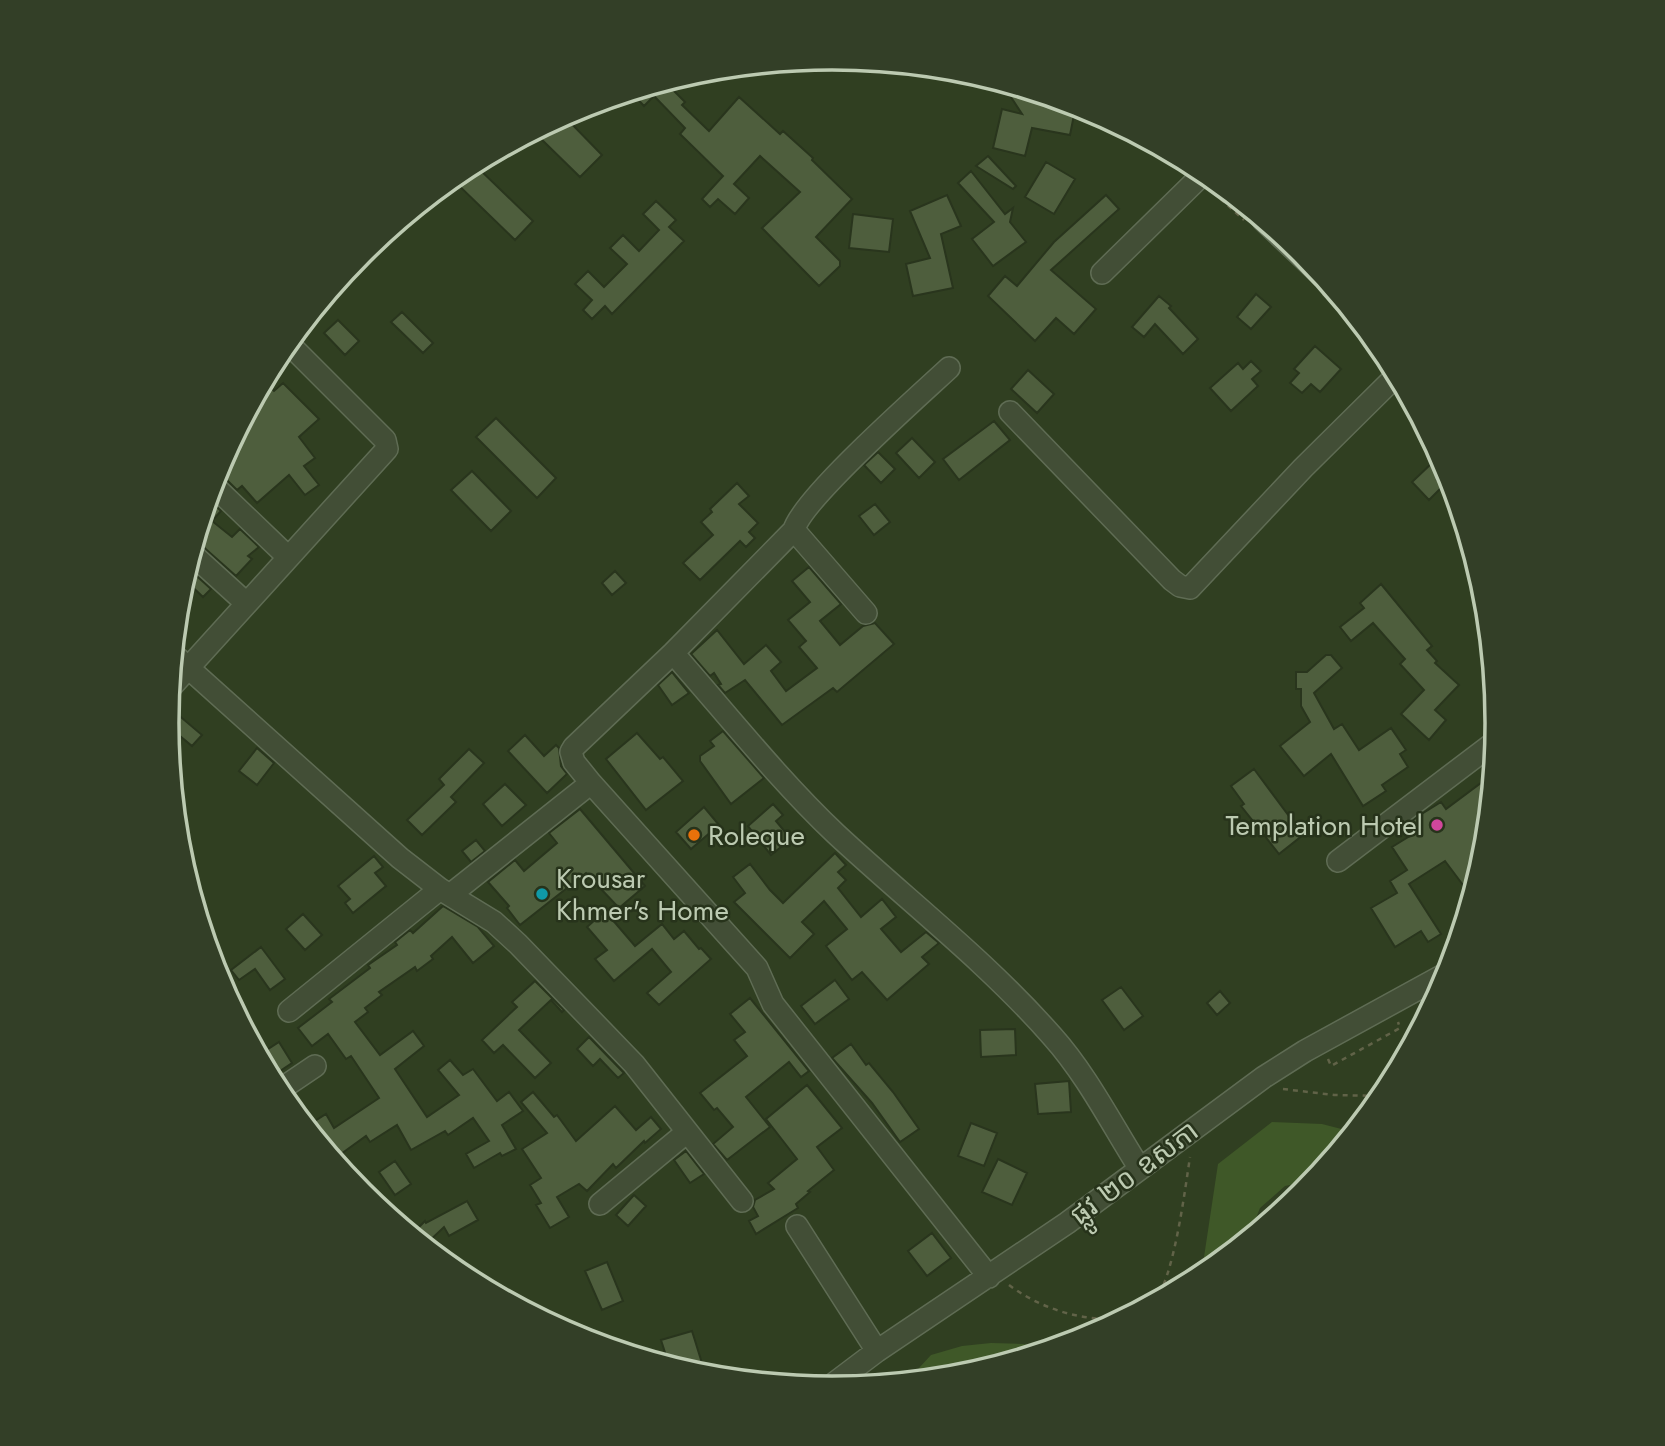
<svg xmlns="http://www.w3.org/2000/svg" width="1665" height="1446" font-family="Jost,'Noto Sans Khmer',sans-serif">
	<style>
		.water { fill: #3f5828 }
		.building { fill: #4e5e3d; stroke: #29351d; stroke-width: 2 }
		.lines { fill: none; stroke-linecap: round; stroke-linejoin: round }
		.minor-casing { stroke: #5f6c54; stroke-width: 24 }
		.path { stroke: #616348; stroke-width: 2.5; stroke-dasharray: 5 5; stroke-linecap: butt }
		.minor { stroke: #424e36; stroke-width: 21 }
		.hotel-dot { fill: #d1479c; stroke: #27331b; stroke-width: 2.5 }
		.food-dot { fill: #e8710a; stroke: #27331b; stroke-width: 2.5 }
		.culture-dot { fill: #0f9aa8; stroke: #27331b; stroke-width: 2.5 }
		.labels { text-anchor: middle; dominant-baseline: central; stroke-width: 5; stroke-linejoin: round; paint-order: stroke }
		.poi-label { font-size: 28px; fill: #bccab1; stroke: #27331b; text-anchor: start }
		.street-label { font-size: 28px; fill: #bccab1; stroke: #27331b }
		.rim { fill: none; stroke: #bccab1; stroke-width: 3.5 }
	</style>
	<rect width="100%" height="100%" fill="#303f21"/>
	<path class="water" d="M 1272,1122 L 1322,1124 L 1353,1132 L 1314,1180 L 1285,1186 L 1260,1208 L 1248,1238 L 1201,1277 L 1218,1164 Z
		M 991,1343 L 1023,1344 L 1050,1349 L 977,1371 L 907,1381 L 931,1355 L 962,1346 Z"/>
	<path class="building" d="M 668,81 L 666,83 L 685,102 L 682,105 L 709,131 L 739,97 L 780,134 L 783,131 L 813,158 L 812,160 L 852,199 L 816,237 L 840,261 L 840,266 L 819,286 L 762,228 L 800,192 L 760,156 L 734,184 L 749,198 L 735,214 L 718,199 L 710,207 L 702,199 L 723,176 L 680,134 L 685,128 L 654,96 L 644,106 L 631,92 Z
		M 1001,82 L 1076,105 L 1070,135 L 1032,128 L 1025,156 L 993,148 L 1002,109 L 1022,114 Z
		M 564,116 L 602,155 L 580,177 L 534,132 Z
		M 988,156 L 1016,186 L 1013,189 L 976,166 Z
		M 1046,162 L 1075,179 L 1054,214 L 1025,197 Z
		M 474,164 L 533,221 L 515,240 L 452,179 Z
		M 971,171 L 1005,214 L 1013,208 L 1010,222 L 1026,242 L 993,266 L 972,239 L 994,222 L 958,183 Z
		M 947,195 L 961,226 L 941,234 L 953,288 L 913,296 L 906,264 L 930,258 L 910,211 Z
		M 1106,195 L 1119,209 L 1051,270 L 1096,309 L 1074,334 L 1056,318 L 1035,341 L 988,296 L 1005,276 L 1017,286 L 1054,242 Z
		M 656,201 L 676,220 L 669,227 L 684,241 L 612,314 L 605,306 L 592,319 L 583,310 L 592,300 L 575,284 L 588,271 L 604,287 L 627,264 L 610,248 L 623,235 L 639,251 L 659,230 L 643,214 Z
		M 853,214 L 893,219 L 889,252 L 849,248 Z
		M 1256,294 L 1271,307 L 1251,329 L 1237,317 Z
		M 1159,296 L 1171,306 L 1169,308 L 1198,339 L 1183,354 L 1155,324 L 1144,337 L 1132,327 Z
		M 402,312 L 433,343 L 423,353 L 391,322 Z
		M 338,320 L 359,341 L 345,355 L 324,333 Z
		M 1315,346 L 1341,369 L 1320,392 L 1311,384 L 1302,393 L 1290,383 L 1299,373 L 1294,369 Z
		M 1251,361 L 1261,371 L 1252,379 L 1258,386 L 1231,411 L 1210,388 L 1238,363 L 1243,369 Z
		M 1028,370 L 1054,394 L 1037,413 L 1011,389 Z
		M 264,381 L 274,391 L 283,383 L 319,419 L 299,437 L 315,458 L 304,466 L 319,485 L 305,495 L 289,475 L 257,503 L 242,486 L 237,490 L 225,478 L 216,475 L 243,422 L 262,403 L 256,397 Z
		M 496,418 L 556,478 L 537,498 L 476,437 Z
		M 994,421 L 1010,440 L 959,480 L 943,459 Z
		M 912,438 L 935,462 L 919,478 L 896,453 Z
		M 878,452 L 895,469 L 881,483 L 864,465 Z
		M 1432,463 L 1443,474 L 1437,480 L 1443,486 L 1429,500 L 1412,482 Z
		M 472,471 L 511,511 L 491,531 L 451,490 Z
		M 737,483 L 749,496 L 739,504 L 758,523 L 749,532 L 755,538 L 746,547 L 740,541 L 700,580 L 683,563 L 713,535 L 701,522 L 712,512 L 710,509 Z
		M 209,499 L 221,511 L 212,521 L 232,537 L 240,529 L 259,547 L 248,556 L 252,559 L 236,576 L 200,544 L 203,539 L 199,536 L 197,538 Z
		M 875,504 L 890,522 L 874,535 L 859,516 Z
		M 809,567 L 841,604 L 820,621 L 840,645 L 863,626 L 875,623 L 894,644 L 837,692 L 833,688 L 782,725 L 745,680 L 725,693 L 718,685 L 721,684 L 714,673 L 710,676 L 691,654 L 717,630 L 744,664 L 766,645 L 781,662 L 771,671 L 786,691 L 817,668 L 799,647 L 806,641 L 788,620 L 810,602 L 792,581 Z
		M 188,568 L 211,589 L 203,597 L 184,579 Z
		M 615,571 L 626,583 L 612,595 L 602,583 Z
		M 1381,584 L 1432,646 L 1427,650 L 1437,661 L 1435,663 L 1459,685 L 1435,710 L 1446,720 L 1429,740 L 1401,714 L 1424,690 L 1400,664 L 1405,659 L 1373,623 L 1351,641 L 1340,627 L 1364,608 L 1360,603 Z
		M 1326,655 L 1331,655 L 1342,668 L 1314,693 L 1334,729 L 1342,724 L 1359,750 L 1391,728 L 1406,750 L 1400,754 L 1408,767 L 1382,785 L 1386,791 L 1363,806 L 1331,754 L 1304,776 L 1280,746 L 1310,722 L 1301,706 L 1301,689 L 1296,689 L 1296,672 L 1307,672 Z
		M 672,672 L 689,693 L 672,705 L 658,685 Z
		M 169,707 L 202,735 L 192,746 L 168,726 Z
		M 723,731 L 764,778 L 731,804 L 700,761 L 700,756 L 714,746 L 710,741 Z
		M 637,733 L 660,759 L 663,757 L 683,781 L 646,810 L 606,759 Z
		M 525,735 L 544,756 L 556,745 L 559,748 L 561,766 L 567,774 L 547,793 L 508,751 Z
		M 257,748 L 274,763 L 257,785 L 239,771 Z
		M 469,749 L 484,763 L 451,797 L 456,802 L 422,835 L 407,820 L 444,785 L 439,779 Z
		M 1254,769 L 1303,835 L 1279,854 L 1241,806 L 1244,804 L 1231,786 Z
		M 1493,774 L 1485,853 L 1472,897 L 1445,861 L 1409,884 L 1441,934 L 1428,942 L 1421,931 L 1395,947 L 1371,908 L 1397,893 L 1390,881 L 1407,870 L 1392,847 L 1418,831 L 1412,821 L 1420,815 L 1441,802 L 1446,809 Z
		M 505,784 L 526,805 L 502,826 L 483,804 Z
		M 773,804 L 783,815 L 776,821 L 791,839 L 771,855 L 748,826 Z
		M 704,807 L 719,825 L 691,849 L 676,832 Z
		M 580,809 L 645,886 L 619,908 L 586,873 L 520,925 L 507,908 L 509,906 L 488,882 L 515,860 L 524,871 L 557,843 L 549,833 Z
		M 476,840 L 485,851 L 471,862 L 462,851 Z
		M 835,853 L 846,865 L 838,872 L 846,880 L 838,888 L 861,917 L 882,899 L 896,917 L 881,929 L 901,952 L 926,932 L 939,943 L 922,957 L 929,964 L 887,1000 L 862,972 L 852,980 L 826,946 L 847,929 L 824,901 L 802,922 L 814,934 L 790,958 L 734,902 L 745,893 L 733,877 L 750,864 L 770,890 L 783,903 Z
		M 374,856 L 383,867 L 375,873 L 386,886 L 353,913 L 345,903 L 350,899 L 338,886 Z
		M 443,906 L 478,927 L 494,946 L 473,963 L 452,937 L 431,956 L 433,959 L 417,971 L 415,967 L 379,992 L 382,995 L 365,1008 L 368,1012 L 355,1022 L 380,1055 L 413,1031 L 424,1046 L 395,1069 L 427,1117 L 459,1095 L 438,1070 L 450,1060 L 463,1075 L 473,1069 L 497,1101 L 509,1092 L 523,1111 L 502,1125 L 516,1149 L 502,1156 L 500,1153 L 474,1168 L 466,1154 L 489,1141 L 473,1118 L 448,1135 L 445,1131 L 411,1150 L 397,1125 L 370,1142 L 366,1136 L 334,1159 L 307,1126 L 326,1114 L 334,1128 L 379,1098 L 351,1056 L 346,1059 L 328,1034 L 312,1046 L 298,1028 L 332,1002 L 329,999 L 370,968 L 368,965 L 397,945 L 395,942 L 410,930 L 413,933 Z
		M 605,911 L 635,946 L 662,924 L 674,939 L 684,931 L 699,949 L 701,948 L 711,959 L 659,1005 L 647,993 L 671,972 L 652,949 L 614,981 L 595,959 L 607,950 L 587,927 Z
		M 303,914 L 322,935 L 305,950 L 286,929 Z
		M 261,947 L 285,979 L 270,990 L 255,969 L 239,980 L 231,970 Z
		M 835,980 L 849,999 L 815,1024 L 801,1006 Z
		M 535,981 L 564,1010 L 562,1012 L 551,1000 L 519,1030 L 551,1063 L 535,1078 L 503,1045 L 494,1053 L 482,1040 L 517,1007 L 512,1002 Z
		M 1121,987 L 1143,1016 L 1124,1030 L 1102,1000 Z
		M 1220,991 L 1230,1003 L 1217,1015 L 1207,1003 Z
		M 750,998 L 809,1071 L 801,1077 L 789,1062 L 746,1097 L 770,1127 L 727,1160 L 713,1144 L 733,1127 L 717,1108 L 714,1110 L 700,1093 L 747,1056 L 734,1040 L 745,1032 L 730,1014 Z
		M 1015,1029 L 1016,1055 L 981,1057 L 980,1030 Z
		M 589,1037 L 624,1073 L 618,1078 L 600,1059 L 593,1066 L 577,1049 Z
		M 279,1042 L 292,1063 L 271,1077 L 259,1055 Z
		M 851,1044 L 866,1065 L 869,1063 L 893,1092 L 919,1129 L 900,1142 L 872,1103 L 832,1058 Z
		M 1069,1081 L 1071,1112 L 1038,1114 L 1035,1084 Z
		M 807,1085 L 842,1128 L 817,1147 L 834,1170 L 808,1191 L 810,1192 L 796,1204 L 798,1208 L 756,1234 L 749,1221 L 758,1216 L 753,1207 L 755,1200 L 774,1189 L 768,1183 L 797,1159 L 766,1119 Z
		M 533,1092 L 554,1117 L 557,1115 L 576,1141 L 615,1106 L 636,1130 L 651,1117 L 661,1129 L 645,1143 L 644,1141 L 616,1168 L 613,1164 L 587,1191 L 579,1184 L 557,1197 L 569,1217 L 550,1228 L 536,1205 L 541,1203 L 530,1185 L 541,1178 L 522,1149 L 547,1133 L 521,1102 Z
		M 971,1123 L 997,1133 L 984,1166 L 958,1156 Z
		M 686,1151 L 704,1174 L 690,1183 L 674,1160 Z
		M 998,1159 L 1027,1173 L 1012,1205 L 982,1192 Z
		M 395,1161 L 411,1184 L 395,1195 L 379,1172 Z
		M 634,1195 L 646,1206 L 628,1226 L 616,1215 Z
		M 467,1201 L 478,1220 L 449,1236 L 444,1227 L 425,1245 L 412,1234 L 425,1221 L 426,1223 Z
		M 932,1233 L 951,1258 L 927,1276 L 908,1251 Z
		M 607,1262 L 623,1301 L 602,1310 L 585,1271 Z
		M 692,1331 L 706,1376 L 669,1365 L 661,1340 Z"/>
	<g class="lines">
		<g class="minor-casing">
			<path id="minor" d="M 1263,220 L 1321,275
				M 1102,273 L 1205,172
				M 1010,412 L 1172,580 L 1180,586 L 1190,588 L 1303,468 L 1397,375
				M 216,488 L 288,557
				M 794,530 L 866,613
				M 192,554 L 246,603
				M 673,653 C 726,713 777,778 836,834 C 908,901 987,962 1052,1036 C 1087,1075 1112,1125 1140,1169
				M 174,655 L 400,858 L 440,889 L 494,922 L 518,944 L 634,1064 L 742,1201
				M 171,687 L 387,449 L 385,440 L 288,343
				M 591,783 L 757,968 L 773,1004 L 989,1277
				M 1338,861 L 1496,741
				M 450,895 L 591,783 L 574,762 L 571,752 L 574,747 L 673,653 L 794,530 C 801,500 920,395 949,368
				M 289,1011 L 440,889
				M 278,1091 L 315,1066
				M 600,1204 L 687,1132
				M 797,1226 L 877,1351
				M 828,1388 L 877,1351 L 1067,1223 L 1264,1077 L 1305,1051 L 1449,972"/>
		</g>
		<path class="path" d="M 1175,155 L 1185,165
			M 1213,192 L 1244,220
			M 1323,294 L 1382,349
			M 1328,1059 L 1331,1066 L 1400,1028 L 1398,1022
			M 1283,1089 L 1334,1095 L 1383,1096
			M 1009,1285 C 1041,1309 1081,1321 1121,1319
			M 1154,1302 C 1174,1279 1185,1189 1190,1157"/>
		<use href="#minor" class="minor"/>
	</g>
	<circle class="hotel-dot" cx="1437" cy="825" r="7"/>
	<circle class="food-dot" cx="694" cy="835" r="7"/>
	<circle class="culture-dot" cx="542" cy="894" r="7"/>
	<g class="labels">
		<g class="poi-label">
			<text x="1423" y="825" text-anchor="end">Templation Hotel</text>
			<text x="708" y="835">Roleque</text>
			<text x="556" y="878">Krousar<tspan x="556" dy="32">Khmer's Home</tspan></text>
		</g>
		<g class="street-label">
			<text transform="translate(1134 1173) rotate(-37)">ផ្លូវ ២០ ឧសភា</text>
		</g>
	</g>
	<path d="M0 0H1665V1446H0ZM179 723a653 653 0 1 1 1306 0a653 653 0 1 1-1306 0Z" fill="#333f27" fill-rule="evenodd"/>
	<path class="rim" d="M179 723a653 653 0 1 1 1306 0a653 653 0 1 1-1306 0Z"/>
</svg>
